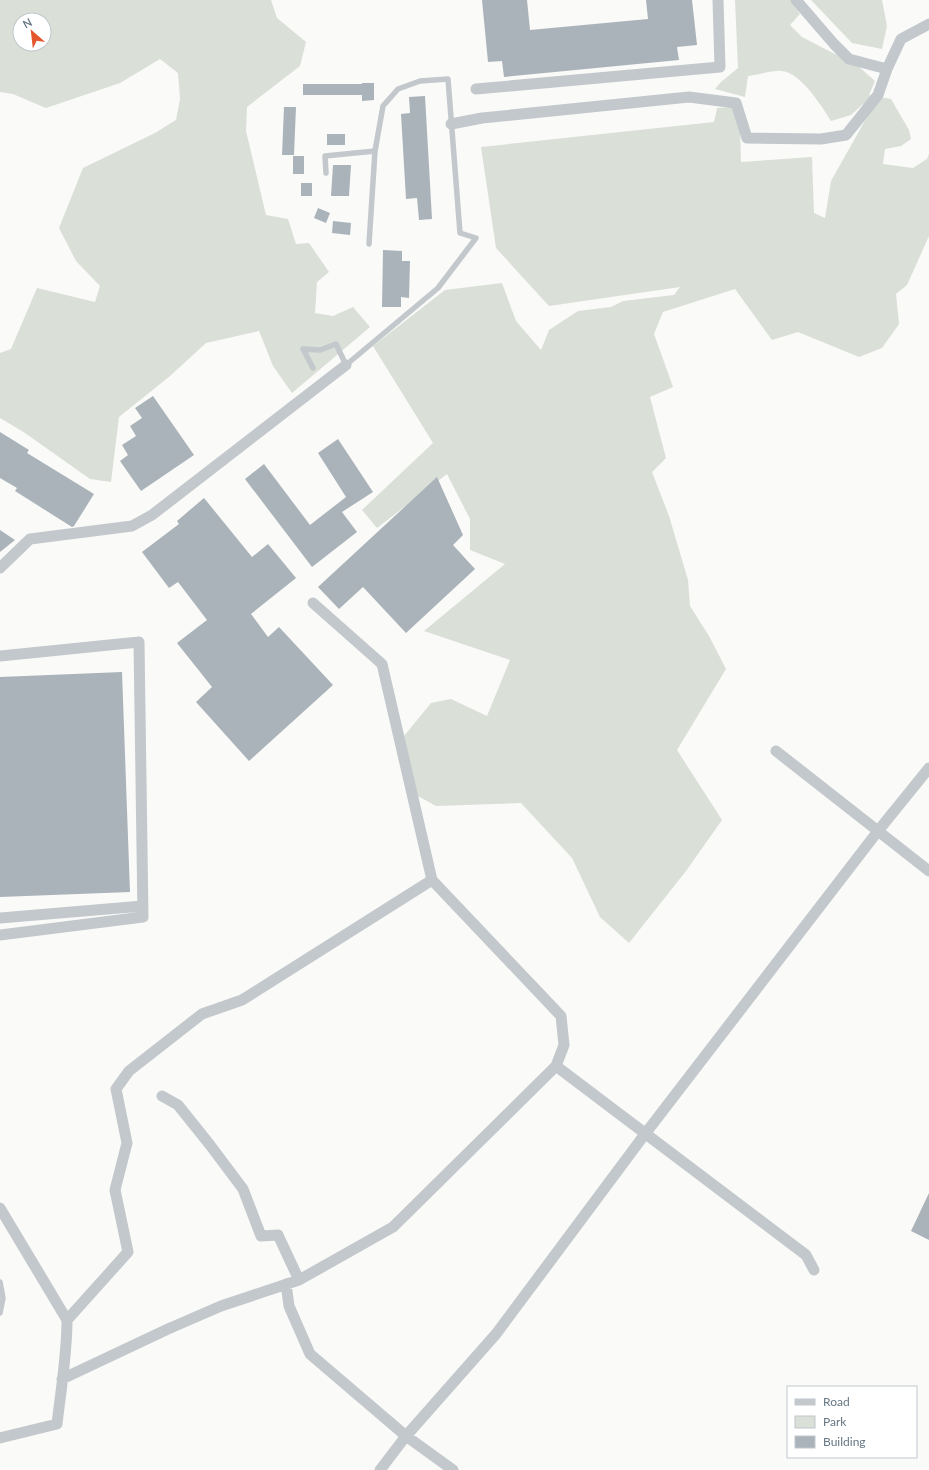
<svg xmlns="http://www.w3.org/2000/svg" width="929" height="1470" font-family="Lato,sans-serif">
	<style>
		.green { fill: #dadfd7; fill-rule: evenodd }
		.building { fill: #aab3b9 }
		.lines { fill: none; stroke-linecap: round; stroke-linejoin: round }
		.lane { stroke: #c3c8cc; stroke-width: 5.5 }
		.street { stroke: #c3c8cc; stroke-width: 11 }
	</style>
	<rect width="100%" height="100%" fill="#fafaf8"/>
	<path class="green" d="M 0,0 L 271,0 L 277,18 L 306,42 L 300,66 L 247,107 L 246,131 L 266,215 L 288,219 L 296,244 L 309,243 L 329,272 L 317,282 L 315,313 L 333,316 L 353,307 L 370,327 L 292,393 L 273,366 L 259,331 L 206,343 L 170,376 L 119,417 L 111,482 L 90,479 L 25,433 L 0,418 L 0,353 L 11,349 L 37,288 L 95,302 L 100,286 L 76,261 L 59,228 L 83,168 L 155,133 L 176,120 L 180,99 L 178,73 L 160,59 L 120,83 L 46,108 L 13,94 L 0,92 ZM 20,20 L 44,20 L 44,44 L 20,44 Z
		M 735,0 L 791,0 L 800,14 L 790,25 L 802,37 L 858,66 L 875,81 L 869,95 L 891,99 L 909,130 L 911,139 L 901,146 L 885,149 L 883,164 L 913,168 L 927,159 L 929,154 L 929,236 L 907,285 L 896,294 L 899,324 L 882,348 L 859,357 L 798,332 L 772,340 L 735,289 L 663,312 L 654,334 L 673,387 L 650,397 L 666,458 L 652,472 L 669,516 L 688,580 L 690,606 L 709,636 L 726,669 L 677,750 L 722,820 L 686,871 L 629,943 L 600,917 L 572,858 L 521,803 L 436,806 L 416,795 L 404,736 L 431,703 L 451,699 L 487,716 L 510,660 L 424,631 L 505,564 L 470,550 L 470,519 L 447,474 L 377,528 L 362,510 L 433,443 L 373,346 L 445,290 L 502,283 L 516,321 L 541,350 L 549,330 L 578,311 L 611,307 L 623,301 L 674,295 L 680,287 L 549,306 L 496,248 L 481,147 L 714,122 L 717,108 L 732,107 L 740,125 L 741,162 L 812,157 L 814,213 L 825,218 L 831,181 L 867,117 L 863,104 L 851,115 L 831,121 C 821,105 801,73 782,71 C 774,70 757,75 748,76 L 745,97 L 715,89 L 721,82 L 738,68 Z
		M 811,0 L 882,0 L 887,26 L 882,49 L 852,43 Z"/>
	<path class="building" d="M 482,0 L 527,0 L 530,30 L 648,19 L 646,0 L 692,0 L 697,45 L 677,47 L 679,60 L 504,77 L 502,61 L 488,62 Z
		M 362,83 L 374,83 L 374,100 L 362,101 L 362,95 L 303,95 L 303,84 L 362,84 Z
		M 425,96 L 432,219 L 419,220 L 417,198 L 406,199 L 401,114 L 410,113 L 409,97 Z
		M 284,107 L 296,107 L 294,155 L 282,155 Z
		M 327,134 L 345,134 L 345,145 L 327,145 Z
		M 293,156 L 304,156 L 304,174 L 293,174 Z
		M 333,165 L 351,165 L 349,196 L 331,196 Z
		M 301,183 L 312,183 L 312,196 L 301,196 Z
		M 318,208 L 330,213 L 326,223 L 314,218 Z
		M 333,221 L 351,223 L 350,235 L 332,233 Z
		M 383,250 L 402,251 L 402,261 L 410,261 L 409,298 L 401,297 L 401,307 L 382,307 Z
		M 153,396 L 194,455 L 141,491 L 120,461 L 128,455 L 122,445 L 136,436 L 130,426 L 142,418 L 135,408 Z
		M 0,432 L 29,450 L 27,453 L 94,494 L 74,526 L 72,527 L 15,491 L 17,488 L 0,478 Z
		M 338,439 L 373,492 L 342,512 L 357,532 L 312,567 L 245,479 L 264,464 L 310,525 L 346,497 L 318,453 Z
		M 437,477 L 463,535 L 453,545 L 475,569 L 406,633 L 363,587 L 339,609 L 318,587 Z
		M 204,498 L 252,557 L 268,544 L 296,578 L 251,614 L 268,637 L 279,627 L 333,685 L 249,761 L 196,702 L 212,687 L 177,643 L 207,620 L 178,582 L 169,588 L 142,552 L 179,524 L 177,521 Z
		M 0,530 L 15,540 L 0,552 Z
		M 122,672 L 130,892 L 0,897 L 0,677 Z
		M 929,1193 L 929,1240 L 911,1231 Z"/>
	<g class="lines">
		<path class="lane" d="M 326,173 L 325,156 L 375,151 L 369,244
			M 313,368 L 303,349 L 320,350 L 336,344 L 346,365 L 438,288 L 476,238 L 460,233 L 448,79 L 420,81 L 398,89 L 383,106 L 375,151
			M 0,1282 L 3,1298 L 0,1313"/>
		<path class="street" d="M 796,0 L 834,44 L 849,59 L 887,69 L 901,39 L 929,24
			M 476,89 L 720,67 L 718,0
			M 451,124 L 482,118 L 689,97 L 736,103 L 747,138 L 821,139 L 846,135 L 878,95 L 887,69
			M 0,568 L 30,539 L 132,526 L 152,515 L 346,365
			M 313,603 L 382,664 L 432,880
			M 0,656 L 139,642 L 143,917 L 0,935
			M 776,751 L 929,871
			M 0,918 L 143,906
			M 556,1066 L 806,1255 L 814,1270
			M 162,1096 L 178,1105 L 210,1145 L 243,1189 L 261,1236 L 278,1235 L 299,1280
			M 0,1208 L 67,1320
			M 286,1284 L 289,1306 L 310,1354 L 406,1436 L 453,1470
			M 0,1438 L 57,1424 C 61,1389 67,1355 67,1320 L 128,1252 L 115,1190 L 127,1143 L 116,1089 L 129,1071 L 202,1014 L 242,1000 L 432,880 L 561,1016 L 564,1045 L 556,1066 L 393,1227 L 299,1280 L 221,1306 L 168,1329 L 62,1379
			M 380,1470 L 406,1436 L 496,1334 L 645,1134 L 878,831 L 929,768"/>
	</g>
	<rect x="787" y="1386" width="130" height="72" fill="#ffffff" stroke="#c1c8cd"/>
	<rect x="795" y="1399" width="20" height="6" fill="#c3c8cc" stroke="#c1c8cd"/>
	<text x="823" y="1406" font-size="12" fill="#657683">Road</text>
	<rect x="795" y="1416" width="20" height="12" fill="#dadfd7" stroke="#c1c8cd"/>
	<text x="823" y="1426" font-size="12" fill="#657683">Park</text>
	<rect x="795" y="1436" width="20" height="12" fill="#aab3b9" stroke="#c1c8cd"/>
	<text x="823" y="1446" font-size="12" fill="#657683">Building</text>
	<g transform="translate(32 32) rotate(332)"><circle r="19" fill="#ffffff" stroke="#c1c8cd"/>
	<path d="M0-3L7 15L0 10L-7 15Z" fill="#e4572e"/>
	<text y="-6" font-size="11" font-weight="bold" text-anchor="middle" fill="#657683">N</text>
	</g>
</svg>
